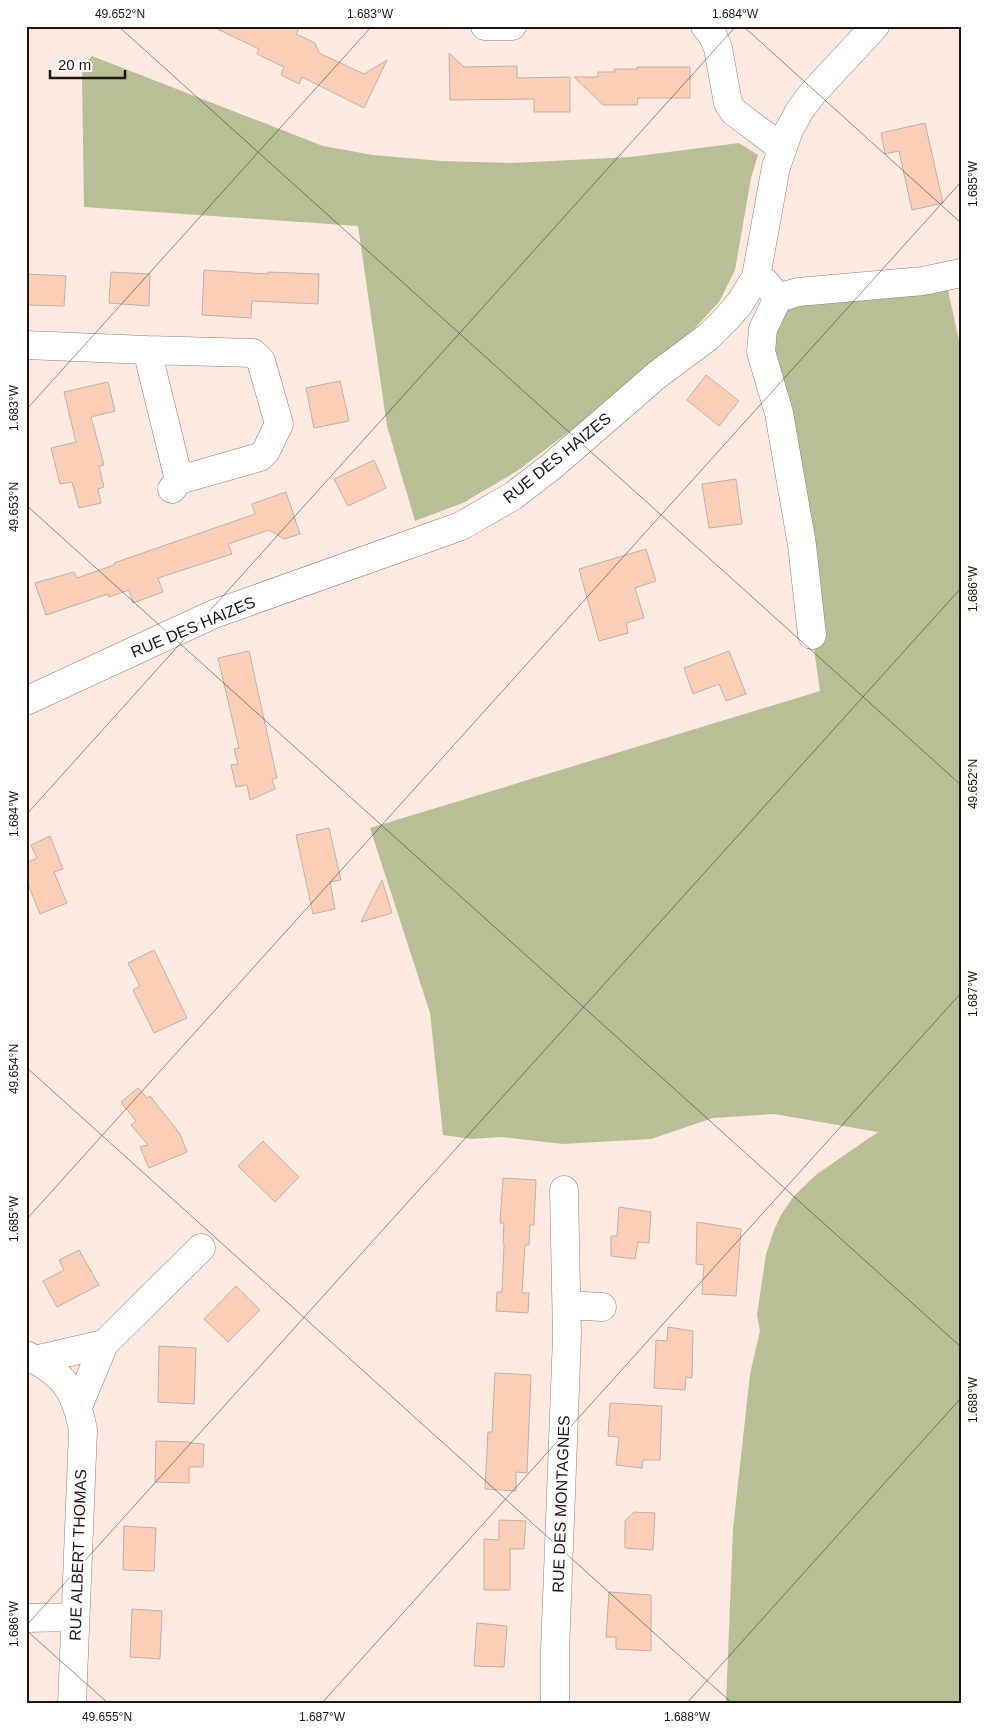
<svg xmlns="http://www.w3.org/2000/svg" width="987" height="1730" font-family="Helvetica,sans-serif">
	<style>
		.green { fill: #b8bf96 }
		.building { fill: #fbceb7; stroke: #c1b0a8 }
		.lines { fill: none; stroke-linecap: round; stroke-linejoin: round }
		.minor-casing { stroke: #8e7e77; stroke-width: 29 }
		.minor { stroke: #fff; stroke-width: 28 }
		.ticks { fill: none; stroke: #1c1613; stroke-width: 1; stroke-opacity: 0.45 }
		.labels { text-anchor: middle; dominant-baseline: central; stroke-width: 4; stroke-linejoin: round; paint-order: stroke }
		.street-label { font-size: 16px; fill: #1c1613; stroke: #fff }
		.neatline { fill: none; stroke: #1c1613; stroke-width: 2 }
		.ticks-label { font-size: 12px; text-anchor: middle; fill: #1c1613 }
	</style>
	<rect width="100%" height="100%" fill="#fceae1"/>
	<path class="green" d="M 92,56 L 323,146 L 373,155 L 441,161 L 511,163 L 630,157 L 739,143 L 758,155 L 751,178 L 735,270 L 719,302 L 694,329 L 578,425 L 517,471 L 463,503 L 415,521 L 387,426 L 358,226 L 84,207 L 82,77 L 83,65 Z
		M 945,276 L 961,350 L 961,1704 L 726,1704 L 733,1529 L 750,1374 L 760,1331 L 757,1315 L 766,1254 L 774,1230 L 781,1215 L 793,1197 L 817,1174 L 878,1132 L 774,1114 L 713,1118 L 651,1139 L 563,1144 L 501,1137 L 472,1139 L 443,1135 L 430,1013 L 370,828 L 820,691 L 812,635 L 761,352 L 778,298 Z"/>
	<path class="building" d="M 211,26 L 300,26 L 296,34 L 315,43 L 319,53 L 364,74 L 387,60 L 364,108 L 302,77 L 299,84 L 281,75 L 284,67 L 257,54 L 259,49 Z
		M 449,53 L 464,67 L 517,66 L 517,78 L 570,77 L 570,112 L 534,112 L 534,99 L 450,100 Z
		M 637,67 L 690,67 L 690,98 L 638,98 L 637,105 L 603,105 L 574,77 L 598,77 L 598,72 L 615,72 L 614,69 L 637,69 Z
		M 925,123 L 943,203 L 912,210 L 899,151 L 885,154 L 881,133 Z
		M 204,270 L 268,274 L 268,272 L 319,274 L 318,304 L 252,301 L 251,318 L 202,315 Z
		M 111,272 L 150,274 L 149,306 L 109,303 Z
		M 27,274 L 66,276 L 64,306 L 27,305 Z
		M 706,375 L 739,401 L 719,426 L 687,400 Z
		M 340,381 L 349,421 L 314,428 L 306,388 Z
		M 108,382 L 115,411 L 91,417 L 104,465 L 99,466 L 104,487 L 98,489 L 101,503 L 79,508 L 72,482 L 60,484 L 51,448 L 76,442 L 64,392 Z
		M 374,460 L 386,488 L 348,506 L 334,479 Z
		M 736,479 L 742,524 L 709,528 L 702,484 Z
		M 286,492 L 300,534 L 284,539 L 269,530 L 228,544 L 232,554 L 158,578 L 163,592 L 133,603 L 129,590 L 109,597 L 108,594 L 46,615 L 35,583 L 74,572 L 77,578 L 114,565 L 114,563 L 255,514 L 252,504 Z
		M 646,549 L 656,581 L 635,588 L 644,618 L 626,623 L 628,633 L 599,641 L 579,569 Z
		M 249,651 L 277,778 L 272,779 L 275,789 L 250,800 L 247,785 L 236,787 L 231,765 L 238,764 L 234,749 L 239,748 L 218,658 Z
		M 729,651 L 746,694 L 726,701 L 719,684 L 693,694 L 684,668 Z
		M 329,828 L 341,880 L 330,882 L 335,909 L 313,914 L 296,835 Z
		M 50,836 L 63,869 L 54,872 L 67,903 L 40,914 L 26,879 L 26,863 L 37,858 L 31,845 Z
		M 382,880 L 392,913 L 361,922 Z
		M 154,950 L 187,1018 L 154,1033 L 133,990 L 140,986 L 128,963 Z
		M 138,1088 L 147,1098 L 150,1096 L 180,1134 L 187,1152 L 149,1168 L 140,1147 L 148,1145 L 131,1125 L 136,1121 L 121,1102 Z
		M 263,1141 L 299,1177 L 275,1202 L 238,1166 Z
		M 503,1178 L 536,1180 L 534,1225 L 530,1225 L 529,1245 L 525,1245 L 522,1293 L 529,1293 L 528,1313 L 496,1311 L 497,1292 L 502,1292 L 504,1244 L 503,1244 L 504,1223 L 500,1223 Z
		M 619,1207 L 651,1212 L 649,1243 L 638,1242 L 635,1259 L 611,1256 L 611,1236 L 617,1236 Z
		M 697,1222 L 741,1229 L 736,1296 L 702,1294 L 704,1265 L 696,1264 Z
		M 79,1250 L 99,1285 L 57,1307 L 43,1281 L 64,1270 L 59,1260 Z
		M 236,1286 L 260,1310 L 228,1342 L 204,1319 Z
		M 668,1327 L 693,1331 L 692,1378 L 686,1377 L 685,1390 L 654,1388 L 656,1340 L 667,1341 Z
		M 159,1346 L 196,1348 L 194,1404 L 158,1402 Z
		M 495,1373 L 531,1375 L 527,1473 L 516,1472 L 516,1491 L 485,1489 L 488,1432 L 492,1432 Z
		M 610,1403 L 662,1406 L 660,1460 L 643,1460 L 642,1468 L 616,1465 L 619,1437 L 608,1436 Z
		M 156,1441 L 190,1442 L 190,1443 L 204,1444 L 203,1467 L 189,1467 L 189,1483 L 155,1482 Z
		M 634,1512 L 655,1513 L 653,1550 L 625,1548 L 625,1521 Z
		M 499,1520 L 526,1521 L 524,1549 L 510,1549 L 510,1590 L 484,1590 L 484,1539 L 499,1540 Z
		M 124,1526 L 156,1528 L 154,1571 L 123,1570 Z
		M 609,1592 L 651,1595 L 651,1651 L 616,1649 L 616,1637 L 606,1637 Z
		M 132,1609 L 162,1611 L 160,1659 L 130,1657 Z
		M 477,1623 L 507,1626 L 504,1667 L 474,1666 Z"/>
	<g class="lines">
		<g class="minor-casing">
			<path id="minor" d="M 485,26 L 512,26
				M 705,26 L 713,36 L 718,48 L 728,103 L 734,112 L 782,148
				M 756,277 L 765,282 L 778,298 L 763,329 L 761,352 L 779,413 L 802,545 L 812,635
				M 778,298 L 798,292 L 923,281 L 961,273
				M 26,345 L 147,350 L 179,480 L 172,489
				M 147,350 L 253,353 L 261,361 L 279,424 L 266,451 L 260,457 L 179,480
				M 26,701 L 214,614 L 461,526 L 513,496 L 552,466 L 657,375 L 708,337 L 727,318 L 740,303 L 756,277 L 776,167 L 789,130 L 800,110 L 812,94 L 875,26
				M 567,1305 L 602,1307
				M 26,1355 C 64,1374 75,1389 83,1430 L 72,1704
				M 35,1360 L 104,1344
				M 78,1407 L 104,1344 L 201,1248
				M 26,1618 L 75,1617
				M 555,1704 L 555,1651 L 567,1336 L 564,1190"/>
		</g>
		<use href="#minor" class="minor"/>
	</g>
	<path class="ticks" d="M 118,26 L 961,785M 743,26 L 961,223M 26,410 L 372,26M 26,505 L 961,1347M 26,815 L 736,26M 26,1067 L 733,1704M 26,1220 L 961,182M 26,1626 L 961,588M 26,1630 L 109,1704M 321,1704 L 961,993M 686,1704 L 961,1398"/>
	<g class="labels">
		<g class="street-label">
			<text transform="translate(557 458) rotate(-39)">RUE DES HAIZES</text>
			<text transform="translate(193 627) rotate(-23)">RUE DES HAIZES</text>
			<text transform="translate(561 1504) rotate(-88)">RUE DES MONTAGNES</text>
			<text transform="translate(78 1555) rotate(-88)">RUE ALBERT THOMAS</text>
		</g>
	</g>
	<rect width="987" height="1730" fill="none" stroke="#ffffff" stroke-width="55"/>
	<path d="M50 70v8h75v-8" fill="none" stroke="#1c1613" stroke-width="2.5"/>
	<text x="58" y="70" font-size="15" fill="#1c1613" stroke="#ffffff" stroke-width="4" paint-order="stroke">20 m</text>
	<rect x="28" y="28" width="932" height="1674" class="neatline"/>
	<g class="ticks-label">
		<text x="120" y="18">49.652°N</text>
		<text x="370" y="18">1.683°W</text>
		<text x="735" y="18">1.684°W</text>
		<text transform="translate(973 184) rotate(-90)" y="4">1.685°W</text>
		<text transform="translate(14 408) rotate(-90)" y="4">1.683°W</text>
		<text transform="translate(14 507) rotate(-90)" y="4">49.653°N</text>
		<text transform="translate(973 589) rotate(-90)" y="4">1.686°W</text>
		<text transform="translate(973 784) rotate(-90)" y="4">49.652°N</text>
		<text transform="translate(14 814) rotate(-90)" y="4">1.684°W</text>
		<text transform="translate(973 994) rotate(-90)" y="4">1.687°W</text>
		<text transform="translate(14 1069) rotate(-90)" y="4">49.654°N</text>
		<text transform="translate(14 1219) rotate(-90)" y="4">1.685°W</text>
		<text transform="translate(973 1400) rotate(-90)" y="4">1.688°W</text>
		<text transform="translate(14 1624) rotate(-90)" y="4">1.686°W</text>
		<text x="107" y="1721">49.655°N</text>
		<text x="322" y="1721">1.687°W</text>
		<text x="687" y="1721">1.688°W</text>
	</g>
</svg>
